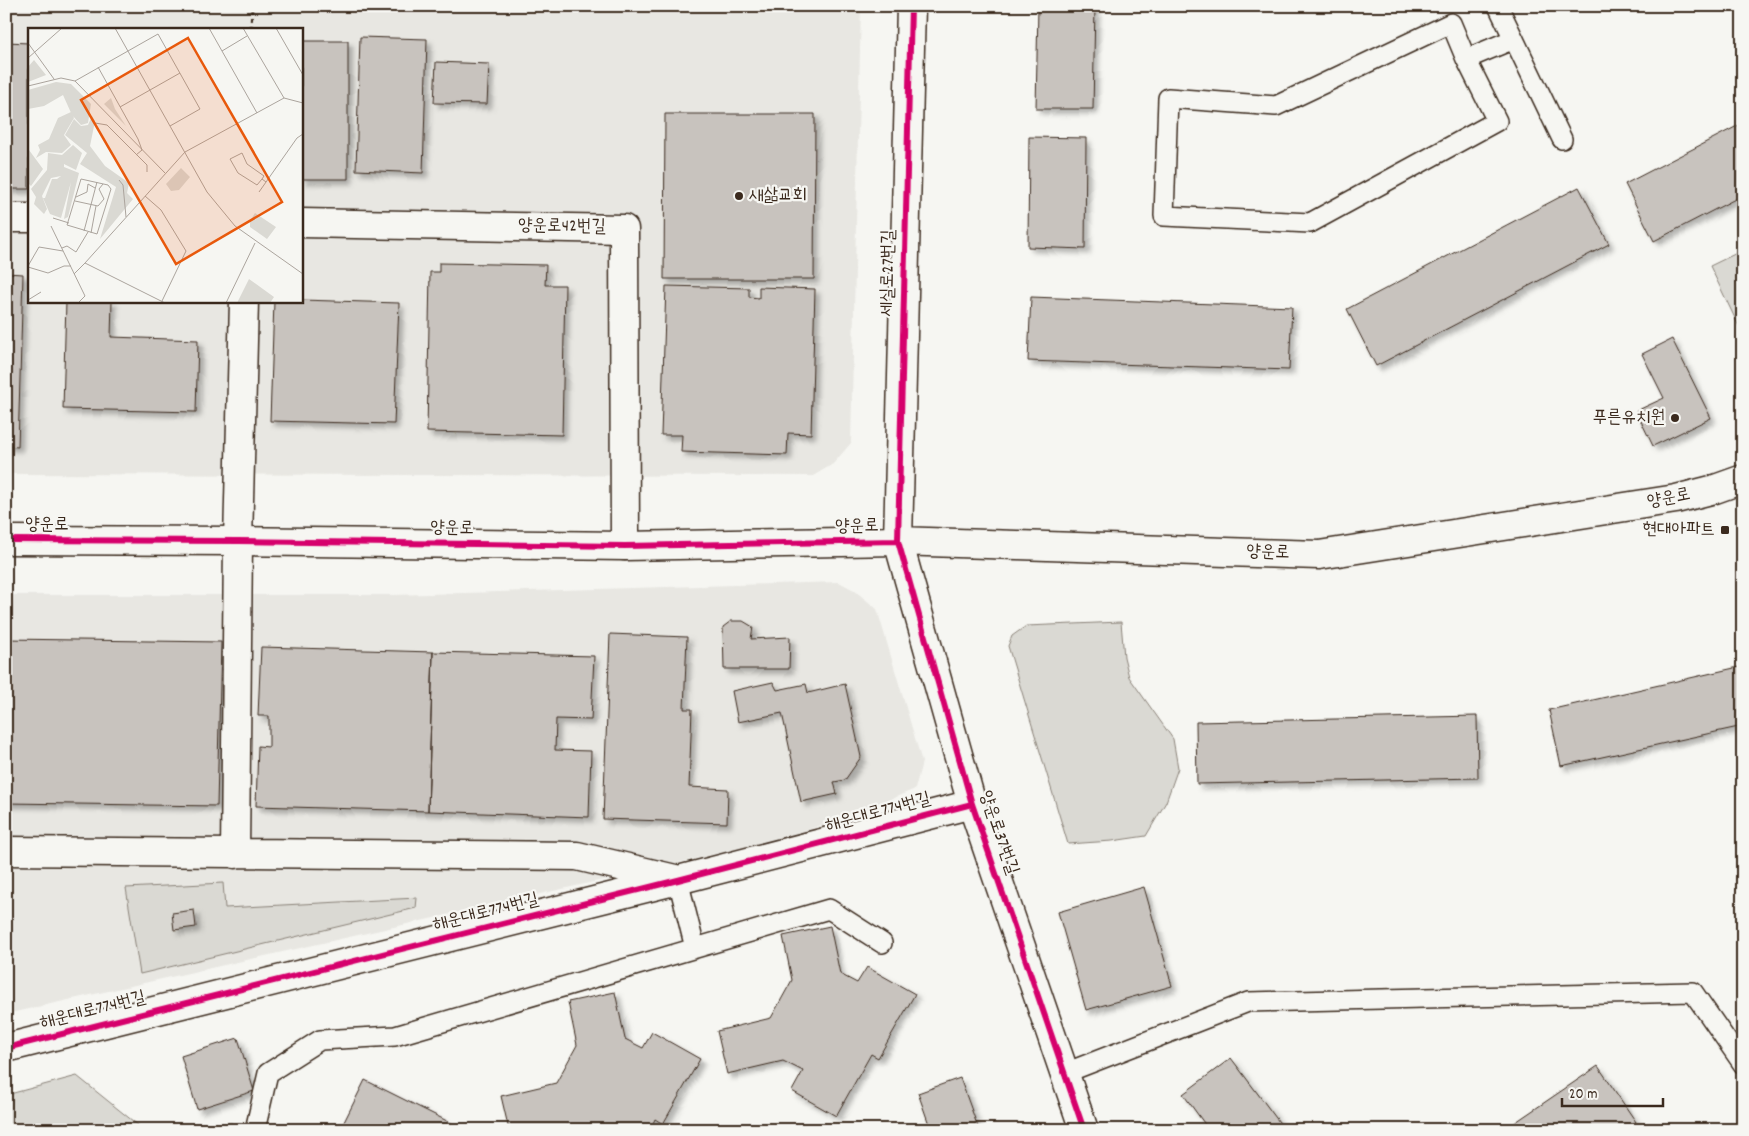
<svg xmlns="http://www.w3.org/2000/svg" width="1749" height="1136" font-family="Dekko,'Poor Story',sans-serif">
	<style>
		.built { fill: #e8e7e2; fill-rule: evenodd }
		.green { fill: #dad9d3; stroke: #8a8278 }
		.building { fill: #c8c3be; stroke: #3b2a1e; filter: url(#shadow) }
		.lines { fill: none; stroke-linecap: round; stroke-linejoin: round }
		.lane-casing { stroke: #3b2a1e; stroke-width: 22 }
		.street-casing { stroke: #3b2a1e; stroke-width: 31 }
		.secondary-casing { stroke: #3b2a1e; stroke-width: 31 }
		.path { stroke: #3b2a1e; stroke-width: 3; stroke-dasharray: 4 4; stroke-linecap: butt }
		.lane { stroke: #f6f6f2; stroke-width: 19 }
		.street { stroke: #f6f6f2; stroke-width: 28 }
		.secondary { stroke: #f6f6f2; stroke-width: 28 }
		.cycleway-casing { stroke: #f6f6f2; stroke-width: 9 }
		.cycleway { stroke: #d6006c; stroke-width: 6 }
		.poi-dot { fill: #3b2a1e; stroke: #f6f6f2; stroke-width: 2 }
		.labels { text-anchor: middle; dominant-baseline: central; stroke-width: 4.5; stroke-linejoin: round; paint-order: stroke }
		.poi-label { font-size: 18px; fill: #3b2a1e; stroke: #f6f6f2; text-anchor: end }
		.street-label { font-size: 18px; fill: #3b2a1e; stroke: #f6f6f2 }
		.inset-road { fill: none; stroke: #aba49d; stroke-width: 1 }
		.view { fill: #e8590c; fill-opacity: 0.15; stroke: #e8590c; stroke-width: 2.5 }
		.inset-edge { fill: none; stroke: #3b2a1e; stroke-width: 2.5 }
	</style>
	<defs>
		<filter id="shadow"><feDropShadow dx="4.5" dy="4.5" stdDeviation="2.5" flood-color="#0004"/></filter>
	</defs>
	<rect width="100%" height="100%" fill="#f6f6f2"/>
	<filter id="ink" filterUnits="userSpaceOnUse"><feTurbulence type="fractalNoise" baseFrequency=".02" numOctaves="2"/><feDisplacementMap in="SourceGraphic" scale="10" xChannelSelector="R" yChannelSelector="G"/><feConvolveMatrix kernelMatrix="1 2 1 2 8 2 1 2 1" color-interpolation-filters="sRGB"/></filter>
	<g filter="url(#ink)">
		<path class="built" d="M 6,6 L 861,6 L 851,443 L 833,464 L 813,476 L 6,474 ZM 29,29 L 301,29 L 301,301 L 29,301 Z
			M 839,582 L 854,590 L 877,609 L 922,762 L 915,789 L 877,805 L 785,838 L 665,866 L 6,1014 L 6,595 L 393,595 Z"/>
		<path class="green" d="M 1743,250 L 1743,335 L 1710,266 Z
			M 1121,622 L 1124,657 L 1129,677 L 1173,739 L 1178,768 L 1166,802 L 1146,836 L 1112,841 L 1068,844 L 1008,646 L 1012,636 L 1026,626 Z
			M 223,883 L 225,908 L 417,898 L 416,908 L 140,974 L 126,888 Z
			M 77,1076 L 144,1130 L 6,1130 L 6,1095 Z
			M 232,1123 L 235,1130 L 172,1130 L 181,1126 Z"/>
		<path class="building" d="M 1038,6 L 1095,6 L 1093,109 L 1036,109 Z
			M 360,37 L 427,39 L 423,173 L 356,170 Z
			M 301,41 L 348,41 L 348,179 L 301,179 Z
			M 6,42 L 29,43 L 29,189 L 6,189 Z
			M 436,62 L 489,64 L 487,104 L 434,103 Z
			M 665,114 L 815,114 L 814,279 L 664,279 Z
			M 1743,123 L 1743,195 L 1654,241 L 1625,184 Z
			M 1029,137 L 1086,138 L 1085,249 L 1028,247 Z
			M 1579,187 L 1609,244 L 1376,366 L 1347,309 Z
			M 439,263 L 546,265 L 545,285 L 565,285 L 562,435 L 427,432 L 430,272 L 439,272 Z
			M 6,273 L 23,274 L 18,447 L 6,446 Z
			M 666,286 L 749,288 L 749,297 L 759,298 L 759,287 L 815,289 L 811,434 L 788,433 L 787,455 L 681,452 L 682,435 L 661,435 Z
			M 1031,297 L 1292,307 L 1289,370 L 1028,361 Z
			M 301,300 L 399,303 L 394,424 L 270,421 L 274,301 L 301,301 Z
			M 66,301 L 112,301 L 111,337 L 198,340 L 196,412 L 63,409 Z
			M 1672,339 L 1711,418 L 1653,446 L 1636,411 L 1664,398 L 1642,354 Z
			M 731,621 L 743,621 L 753,627 L 751,639 L 790,637 L 789,669 L 724,669 L 723,627 Z
			M 610,634 L 687,637 L 684,709 L 692,709 L 689,787 L 728,789 L 727,823 L 603,819 Z
			M 6,639 L 221,642 L 217,806 L 6,803 Z
			M 261,647 L 433,652 L 428,811 L 256,806 L 258,746 L 269,747 L 269,716 L 258,716 Z
			M 433,652 L 594,656 L 591,720 L 556,719 L 555,750 L 591,751 L 589,817 L 428,811 Z
			M 1743,666 L 1743,726 L 1561,766 L 1549,710 Z
			M 773,682 L 777,690 L 806,684 L 808,693 L 845,684 L 861,757 L 845,780 L 834,782 L 837,794 L 801,802 L 782,713 L 738,722 L 732,691 Z
			M 1477,716 L 1478,778 L 1197,784 L 1196,722 Z
			M 1144,887 L 1172,986 L 1086,1010 L 1058,912 Z
			M 194,910 L 196,927 L 174,930 L 172,913 Z
			M 830,926 L 840,974 L 857,983 L 867,967 L 915,994 L 878,1058 L 871,1054 L 836,1116 L 792,1091 L 803,1071 L 783,1061 L 727,1074 L 717,1031 L 771,1018 L 792,980 L 783,936 Z
			M 615,992 L 625,1039 L 643,1048 L 652,1032 L 700,1059 L 663,1124 L 655,1119 L 650,1130 L 575,1130 L 568,1126 L 551,1130 L 509,1130 L 501,1096 L 556,1083 L 577,1045 L 568,1002 Z
			M 238,1038 L 254,1091 L 197,1109 L 181,1056 Z
			M 1231,1058 L 1285,1130 L 1209,1130 L 1183,1094 Z
			M 1598,1066 L 1636,1122 L 1626,1130 L 1504,1130 Z
			M 960,1078 L 979,1130 L 931,1130 L 918,1093 Z
			M 365,1080 L 465,1130 L 340,1130 Z"/>
		<g class="lines">
			<g class="lane-casing">
				<path id="lane" d="M 1498,6 L 1562,139
					M 1466,59 L 1497,121 L 1310,223 L 1164,216 L 1168,98 L 1276,106 L 1451,23 L 1466,59 L 1514,39
					M 678,880 L 695,948
					M 1065,1073 L 1248,1002 L 1693,992 L 1743,1064
					M 255,1130 L 268,1073 L 320,1040 L 395,1036 L 829,909 L 882,943"/>
			</g>
			<g class="street-casing">
				<path id="street" d="M 6,218 L 29,218
					M 301,223 L 624,229 L 625,546
					M 6,851 L 577,856 L 675,879
					M 235,854 L 238,541 L 244,301
					M 6,1048 L 678,880 L 972,804"/>
			</g>
			<g class="secondary-casing">
				<path id="secondary" d="M 911,6 L 898,541 L 972,804 L 1084,1130
					M 6,540 L 238,541 L 625,546 L 898,541 L 1319,555 L 1676,499 L 1715,489 L 1743,479"/>
			</g>
			<path class="path" d="M 251,29 L 252,6"/>
			<use href="#lane" class="lane"/>
			<use href="#street" class="street"/>
			<use href="#secondary" class="secondary"/>
			<g class="cycleway-casing">
				<path id="cycleway" d="M 911,6 L 898,541 L 972,804 L 1084,1130
					M 6,540 L 238,541 L 625,546 L 898,541
					M 6,1048 L 678,880 L 972,804"/>
			</g>
			<use href="#cycleway" class="cycleway"/>
		</g>
	</g>
	<g class="poi-dot">
		<circle cx="739" cy="196" r="5"/>
		<circle cx="1675" cy="418" r="5"/>
		<rect x="1720" y="525" width="10" height="10" rx="2.5"/>
	</g>
	<g class="labels">
		<g class="poi-label">
			<text x="749" y="196" text-anchor="start">새삶교회</text>
			<text x="1665" y="418">푸른유치원</text>
			<text x="1715" y="530">현대아파트</text>
		</g>
		<g class="street-label">
			<text transform="translate(562 227) rotate(1)">양운로42번길</text>
			<text transform="translate(889 273) rotate(-89)">세실로27번길</text>
			<text transform="translate(1669 499) rotate(-11)">양운로</text>
			<text x="47" y="525">양운로</text>
			<text transform="translate(857 527) rotate(-1)">양운로</text>
			<text transform="translate(452 529) rotate(1)">양운로</text>
			<text transform="translate(1268 553) rotate(2)">양운로</text>
			<text transform="translate(878 813) rotate(-15)">해운대로774번길</text>
			<text transform="translate(998 833) rotate(71)">양운로37번길</text>
			<text transform="translate(486 913) rotate(-14)">해운대로774번길</text>
			<text transform="translate(93 1011) rotate(-14)">해운대로774번길</text>
		</g>
	</g>
	<g transform="translate(28 28)">
		<rect width="275" height="275" fill="#f6f6f2"/>
		<path d="M 6,32 L 18,47 L 0,54 L 0,39 ZM 28,54 L 43,56 L 63,76 L 60,95 L 53,97 L 44,87 L 35,67 L 16,78 L 0,81 L 0,62 ZM 83,70 L 87,81 L 98,98 L 76,76 ZM 43,84 L 46,90 L 36,107 L 43,117 L 34,125 L 18,124 L 8,130 L 12,122 L 10,117 L 21,111 L 30,90 ZM 64,88 L 67,93 L 62,118 L 77,138 L 101,155 L 99,165 L 105,171 L 72,211 L 88,159 L 52,136 L 59,125 L 37,107 L 46,91 L 53,98 L 60,97 ZM 45,117 L 54,125 L 48,142 L 36,136 L 36,139 L 51,145 L 40,189 L 36,191 L 43,154 L 33,190 L 22,186 L 15,170 L 17,170 L 24,151 L 29,151 L 33,148 L 23,150 L 14,168 L 19,181 L 16,186 L 6,176 L 8,169 L 3,161 L 19,142 L 20,125 L 34,127 ZM 1,122 L 15,141 L 3,158 L 0,155 ZM 153,140 L 162,149 L 151,162 L 143,163 L 138,156 ZM 227,185 L 248,199 L 239,211 L 222,199 L 222,193 ZM 221,251 L 246,269 L 242,275 L 209,275 Z" fill="#dad9d3"/>
		<path class="inset-road" d="M 87,0 L 179,164 L 207,198 L 275,246M 181,0 L 229,85M 215,0 L 256,70 L 275,75M 248,0 L 275,47M 0,15 L 26,51M 194,23 L 219,8M 0,30 L 34,0M 70,39 L 110,111 L 114,122 L 108,127M 47,53 L 130,6 L 172,81 L 142,98M 0,58 L 33,50 L 47,53 L 137,145M 92,79 L 152,45M 67,95 L 79,97 L 119,137 L 119,144M 53,151 L 80,157 L 83,161 L 69,206 L 39,197 ZM 234,151 L 229,157 L 210,145 L 202,131 L 214,125 L 219,136 L 236,148 L 234,151 L 238,154M 91,152 L 95,157 L 98,189M 231,164 L 269,110 L 275,106M 117,168 L 133,182 L 158,223 L 134,273M 48,169 L 59,164 L 60,156 L 67,160M 47,173 L 70,178 L 76,171 L 71,161 L 75,156M 25,190 L 41,195M 23,198 L 57,268 L 50,275M 56,203 L 69,154M 63,205 L 68,178M 34,220 L 39,218 L 48,224 L 60,204M 0,238 L 11,219 L 35,223M 0,239 L 20,245 L 36,238 L 43,238M 46,246 L 57,235M 0,272 L 13,264M 137,275 L 57,235 L 157,124 L 256,70M 198,275 L 227,215"/>
		<path class="view" d="M 160,10 L 254,174 L 148,236 L 53,72 Z"/>
		<rect width="275" height="275" class="inset-edge"/>
	</g>
	<rect width="1749" height="1136" fill="none" stroke="#f6f6f2" stroke-width="25"/>
	<rect x="12" y="12" width="1724" height="1111" fill="none" stroke="#3b2a1e" stroke-width="2" filter="url(#ink)"/>
	<path d="M1562 1098v8h101v-8" fill="none" stroke="#3b2a1e" stroke-width="2.5"/>
	<text x="1569" y="1098" font-size="15" fill="#3b2a1e" stroke="#f6f6f2" stroke-width="4" paint-order="stroke">20 m</text>
</svg>
